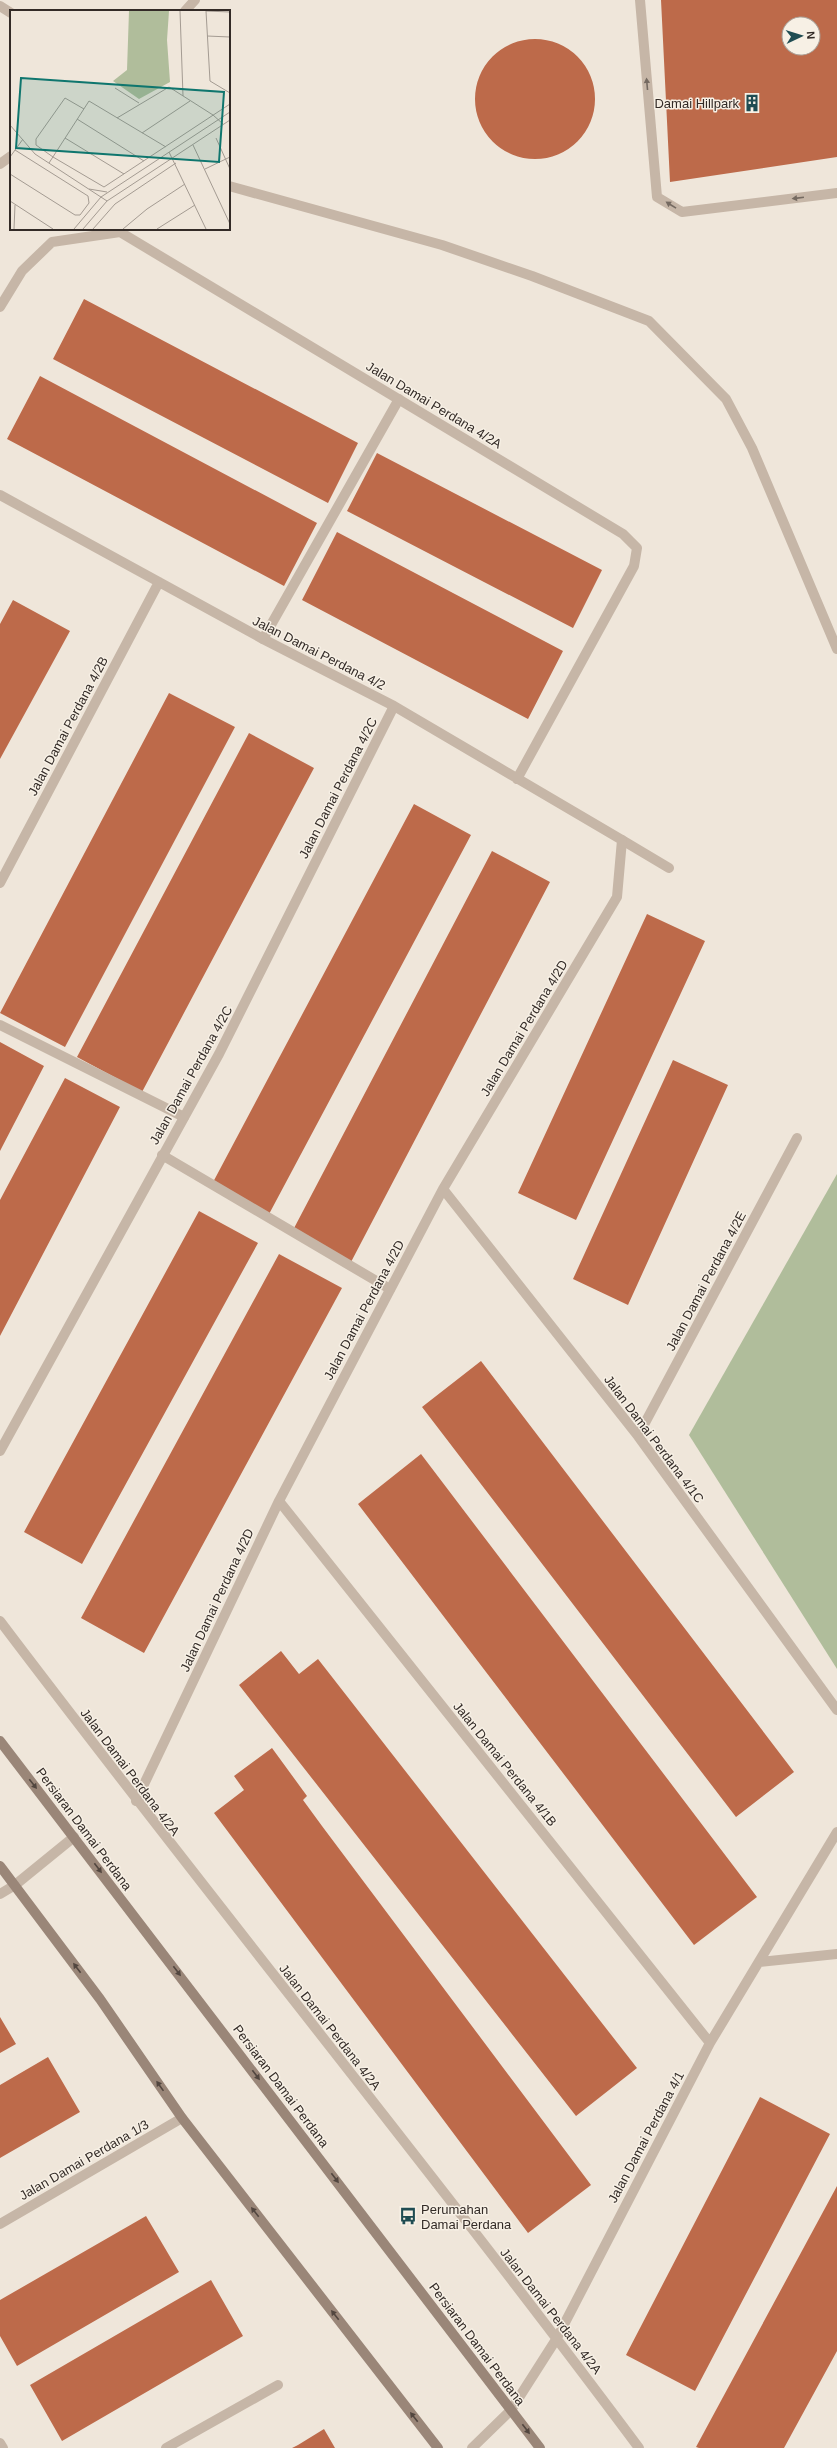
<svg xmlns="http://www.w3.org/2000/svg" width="837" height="2448" font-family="Arial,sans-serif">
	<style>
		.green { fill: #b0bd9b }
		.building { fill: #bd6a4a; fill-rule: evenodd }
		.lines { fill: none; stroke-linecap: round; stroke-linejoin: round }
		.lane { stroke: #c6b6a7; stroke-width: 10 }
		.street { stroke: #c6b6a7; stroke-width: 10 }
		.secondary { stroke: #9a8678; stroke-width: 10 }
		.oneway { fill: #756a61 }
		.oneway2 { fill: #52463f }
		.labels { text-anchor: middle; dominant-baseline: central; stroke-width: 3; stroke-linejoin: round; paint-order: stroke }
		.poi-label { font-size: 13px; fill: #332b27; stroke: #f7f0e5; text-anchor: end }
		.street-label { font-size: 13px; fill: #332b27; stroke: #f7f0e5 }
		.inset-road { fill: none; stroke: #a49b92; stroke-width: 1 }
		.view { fill: #0f766e; fill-opacity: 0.15; stroke: #0f766e; stroke-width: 2 }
		.inset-edge { fill: none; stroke: #332b27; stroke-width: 2 }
	</style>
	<rect width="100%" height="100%" fill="#efe6da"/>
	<path class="green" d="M 837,1174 L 837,1669 L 689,1435 Z"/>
	<path class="building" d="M 661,0 L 837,0 L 837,157 L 670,182 ZM 789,24 L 813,24 L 813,48 L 789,48 Z
		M475 99a60 60 0 1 1 120 0a60 60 0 1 1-120 0Z
		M 84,299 L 358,443 L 328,503 L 53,359 Z
		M 40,376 L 317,523 L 284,586 L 7,439 Z
		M 377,453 L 602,570 L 573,628 L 347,511 Z
		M 337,532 L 563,651 L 528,719 L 302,600 Z
		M 13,600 L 70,631 L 0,759 L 0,624 Z
		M 169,693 L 235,727 L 65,1047 L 0,1013 Z
		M 249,733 L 314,768 L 142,1092 L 77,1057 Z
		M 414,804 L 471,835 L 268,1216 L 211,1186 Z
		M 492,851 L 550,882 L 351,1262 L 292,1232 Z
		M 647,914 L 705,941 L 576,1220 L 518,1193 Z
		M 0,1042 L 44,1066 L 0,1151 Z
		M 673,1060 L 728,1085 L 628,1305 L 573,1279 Z
		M 65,1078 L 120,1107 L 0,1336 L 0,1200 Z
		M 199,1211 L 258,1243 L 82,1564 L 24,1532 Z
		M 279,1254 L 342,1288 L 144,1653 L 81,1618 Z
		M 481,1361 L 794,1772 L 736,1817 L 422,1407 Z
		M 421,1454 L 757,1897 L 694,1945 L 358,1504 Z
		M 281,1651 L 299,1674 L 318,1659 L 637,2068 L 576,2116 L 239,1685 Z
		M 272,1748 L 307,1796 L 303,1800 L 322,1826 L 591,2185 L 528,2233 L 214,1813 L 244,1790 L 234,1776 Z
		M 0,2017 L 16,2044 L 0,2053 Z
		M 48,2057 L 80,2112 L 0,2158 L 0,2085 Z
		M 760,2097 L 830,2134 L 695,2391 L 626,2355 Z
		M 837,2186 L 837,2351 L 784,2448 L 699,2448 L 696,2447 Z
		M 146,2216 L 179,2272 L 17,2366 L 0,2336 L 0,2300 Z
		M 211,2280 L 243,2336 L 62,2441 L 30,2385 Z
		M 324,2429 L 335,2448 L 292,2448 L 298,2445 Z"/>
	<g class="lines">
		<path class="lane" d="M 640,0 L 657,197 L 682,212 L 837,193
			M 229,186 L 442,245 L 532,276 L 649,321 L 726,399 L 752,448 L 837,649
			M 263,639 L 399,399
			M 622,840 L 669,868
			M 0,1025 L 184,1117
			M 162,1155 L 390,1289"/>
		<path class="street" d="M 0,6 L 11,13
			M 185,11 L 195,0
			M 0,164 L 11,156
			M 0,307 L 22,271 L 52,242 L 120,232 L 623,534 L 637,548 L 634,566 L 517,779
			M 0,495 L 263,639 L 394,706 L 622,840 L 617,897 L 443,1189 L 279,1501 L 136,1801
			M 0,883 L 159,582
			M 443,1189 L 638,1436 L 837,1710
			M 638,1436 L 797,1138
			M 0,1451 L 219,1054 L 394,706
			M 279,1501 L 710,2043
			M 0,1621 C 210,1899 431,2169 639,2448
			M 0,1894 L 15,1885 L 74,1837
			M 760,1962 L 837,1954
			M 0,2224 L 182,2118
			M 0,2443 L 3,2448
			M 166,2448 L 278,2385
			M 472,2448 L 511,2410 L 557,2338 L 710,2043 L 837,1832"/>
		<path class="secondary" d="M 0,1741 L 540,2448
			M 0,1866 L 100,1999 L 182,2118 L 438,2448"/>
	</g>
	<defs><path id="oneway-solid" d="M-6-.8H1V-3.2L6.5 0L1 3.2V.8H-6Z"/></defs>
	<g class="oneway">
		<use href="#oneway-solid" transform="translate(647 84) rotate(-95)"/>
		<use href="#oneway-solid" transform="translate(798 198) rotate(173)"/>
		<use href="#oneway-solid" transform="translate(671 205) rotate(-148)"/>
	</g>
	<g class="oneway2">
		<use href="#oneway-solid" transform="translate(33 1784) rotate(52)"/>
		<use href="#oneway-solid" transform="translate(98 1868) rotate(53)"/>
		<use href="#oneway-solid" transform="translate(77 1968) rotate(-127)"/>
		<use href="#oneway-solid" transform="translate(177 1971) rotate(53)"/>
		<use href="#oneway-solid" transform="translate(256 2075) rotate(53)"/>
		<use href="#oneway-solid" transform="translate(160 2086) rotate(-125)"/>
		<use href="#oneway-solid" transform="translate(335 2178) rotate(53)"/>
		<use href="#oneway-solid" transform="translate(255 2212) rotate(-128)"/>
		<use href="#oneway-solid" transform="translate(335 2315) rotate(-128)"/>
		<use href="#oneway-solid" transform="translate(414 2417) rotate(-128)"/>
		<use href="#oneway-solid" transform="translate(526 2429) rotate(53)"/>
	</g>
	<defs>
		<g id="building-bare" transform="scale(1.38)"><path d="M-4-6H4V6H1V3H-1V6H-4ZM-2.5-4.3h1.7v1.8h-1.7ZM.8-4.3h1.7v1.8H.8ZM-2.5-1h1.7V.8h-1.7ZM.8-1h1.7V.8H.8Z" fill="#1f4c52" stroke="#f7f0e5" stroke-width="2.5" paint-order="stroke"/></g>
		<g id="bus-bare" transform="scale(1.38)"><path d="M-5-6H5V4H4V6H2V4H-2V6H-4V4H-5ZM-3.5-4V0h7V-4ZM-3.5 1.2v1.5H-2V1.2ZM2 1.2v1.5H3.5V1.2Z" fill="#1f4c52" stroke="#f7f0e5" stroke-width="2.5" paint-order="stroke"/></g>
	</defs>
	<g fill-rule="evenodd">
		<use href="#building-bare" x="752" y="103"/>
		<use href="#bus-bare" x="408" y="2216"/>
	</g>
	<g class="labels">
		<g class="poi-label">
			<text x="739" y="103">Damai Hillpark</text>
			<text x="421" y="2209" text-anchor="start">Perumahan<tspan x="421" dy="15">Damai Perdana</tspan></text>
		</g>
		<g class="street-label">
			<text transform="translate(434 405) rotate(31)">Jalan Damai Perdana 4/2A</text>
			<text transform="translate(319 653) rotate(27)">Jalan Damai Perdana 4/2</text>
			<text transform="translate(68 726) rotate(-62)">Jalan Damai Perdana 4/2B</text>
			<text transform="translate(338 788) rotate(-63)">Jalan Damai Perdana 4/2C</text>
			<text transform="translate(524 1028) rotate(-59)">Jalan Damai Perdana 4/2D</text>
			<text transform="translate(191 1075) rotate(-61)">Jalan Damai Perdana 4/2C</text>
			<text transform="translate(706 1281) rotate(-62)">Jalan Damai Perdana 4/2E</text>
			<text transform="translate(364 1310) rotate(-62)">Jalan Damai Perdana 4/2D</text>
			<text transform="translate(654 1439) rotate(53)">Jalan Damai Perdana 4/1C</text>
			<text transform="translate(217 1600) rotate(-65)">Jalan Damai Perdana 4/2D</text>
			<text transform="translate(505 1764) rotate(51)">Jalan Damai Perdana 4/1B</text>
			<text transform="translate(130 1772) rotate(53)">Jalan Damai Perdana 4/2A</text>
			<text transform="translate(84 1829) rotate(53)">Persiaran Damai Perdana</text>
			<text transform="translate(330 2027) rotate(52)">Jalan Damai Perdana 4/2A</text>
			<text transform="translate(281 2086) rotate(53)">Persiaran Damai Perdana</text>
			<text transform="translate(646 2137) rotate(-62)">Jalan Damai Perdana 4/1</text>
			<text transform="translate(84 2160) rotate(-30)">Jalan Damai Perdana 1/3</text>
			<text transform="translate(551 2311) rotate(52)">Jalan Damai Perdana 4/2A</text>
			<text transform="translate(477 2344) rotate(53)">Persiaran Damai Perdana</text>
		</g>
	</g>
	<g transform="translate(10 10)">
		<rect width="220" height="220" fill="#efe6da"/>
		<path d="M 119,1 L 159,1 L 157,30 L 160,72 L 129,89 L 103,71 L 117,60 Z" fill="#b0bd9b"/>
		<path class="inset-road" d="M 170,1 L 173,86M 196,1 L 200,71 L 220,83M 196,1 L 220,2M 197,26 L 220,27M 105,78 L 129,93M 74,99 L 55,88 L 26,129 L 26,135 L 43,147 L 94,177 L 220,94M 107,108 L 159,77 L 203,105 L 213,114M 67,109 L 134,151M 0,115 L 25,144 L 97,191M 132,123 L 180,91M 55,128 L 114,164M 206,128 L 220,159M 183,135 L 220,214M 159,142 L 196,219M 0,147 L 13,129M 39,153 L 79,91 L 156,137M 195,159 L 220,147M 0,164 L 65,205 L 70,205 L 79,193 L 78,186 L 5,140M 79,179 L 97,182M 0,191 L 43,219M 4,219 L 5,195M 64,219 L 91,187 L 220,102M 73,219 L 97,191 L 220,110M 83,219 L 105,194 L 166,153M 113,219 L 137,199 L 175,174M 147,219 L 185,195"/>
		<path class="view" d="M 11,68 L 214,82 L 209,152 L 6,138 Z"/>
		<rect width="220" height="220" class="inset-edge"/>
	</g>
	<g transform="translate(801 36) rotate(86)"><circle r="19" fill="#f7f0e5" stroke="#a9a199"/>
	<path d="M0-3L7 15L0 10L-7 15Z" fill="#1f4c52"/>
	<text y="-6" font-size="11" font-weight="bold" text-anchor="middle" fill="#332b27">N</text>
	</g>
</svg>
